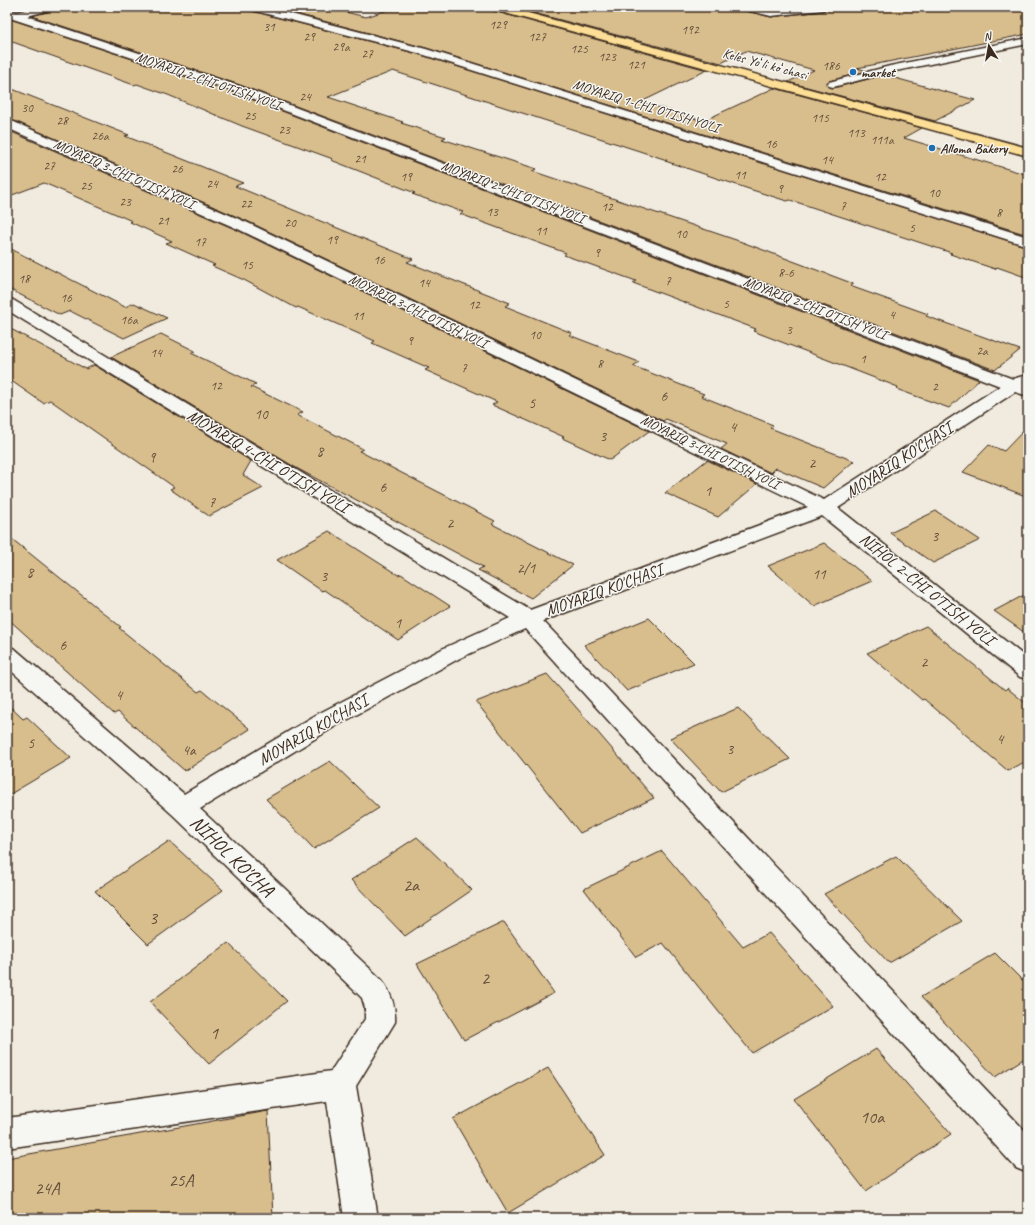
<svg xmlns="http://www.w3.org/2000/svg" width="1035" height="1225" font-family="Caveat,sans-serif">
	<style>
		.building { fill: #d8bd8d; stroke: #3b2a1e }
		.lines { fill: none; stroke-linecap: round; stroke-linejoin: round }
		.minor-casing { stroke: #3b2a1e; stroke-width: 3 }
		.major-casing { stroke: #3b2a1e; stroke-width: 3 }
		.minor { fill: #f6f6f2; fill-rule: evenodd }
		.major { fill: #fcde96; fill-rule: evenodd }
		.poi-dot { fill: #1f6fb2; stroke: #f6f6f2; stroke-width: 1.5 }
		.labels { text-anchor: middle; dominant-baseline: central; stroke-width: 3; stroke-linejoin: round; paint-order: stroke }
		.far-number-label { font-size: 13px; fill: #624f3a }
		.far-street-label { font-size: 14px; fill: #3b2a1e; stroke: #f6f6f2 }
		.far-poi-label { font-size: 14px; font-weight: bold; fill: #3b2a1e; stroke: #f6f6f2; text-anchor: start }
		.number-label { font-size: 15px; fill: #624f3a }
		.street-label { font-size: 17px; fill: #3b2a1e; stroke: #f6f6f2 }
		.near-number-label { font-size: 18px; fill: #624f3a }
		.near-street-label { font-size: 20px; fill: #3b2a1e; stroke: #f6f6f2 }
	</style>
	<rect width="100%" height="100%" fill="#f0ebde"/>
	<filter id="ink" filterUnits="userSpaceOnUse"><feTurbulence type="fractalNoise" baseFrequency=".025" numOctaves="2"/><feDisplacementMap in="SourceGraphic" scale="8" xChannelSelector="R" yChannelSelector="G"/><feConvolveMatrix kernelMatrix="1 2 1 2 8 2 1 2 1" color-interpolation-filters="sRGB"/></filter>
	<g filter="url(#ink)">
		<path class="building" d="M 56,7 L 246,7 L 248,10 L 418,54 L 1028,247 L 1028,278 L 997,267 L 995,269 L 950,254 L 952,253 L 790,200 L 787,201 L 749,189 L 665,161 L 667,160 L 396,72 L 393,71 L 328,97 L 403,122 L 401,123 L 446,137 L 442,139 L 537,169 L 532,171 L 742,242 L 854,284 L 850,286 L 928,314 L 926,316 L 1020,350 L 995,370 L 240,85 L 32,16 L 54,10 Z
			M 270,7 L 325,7 L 366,17 L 397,7 L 488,7 L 490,10 L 707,70 L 641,102 L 703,121 L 774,88 L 922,128 L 904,138 L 1028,175 L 1028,235 L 426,48 Z
			M 512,7 L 740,7 L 742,10 L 771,17 L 823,11 L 829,7 L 1028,7 L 1028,34 L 857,68 L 867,71 L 829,81 L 826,84 L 829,87 L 833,88 L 884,75 L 975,100 L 935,121 L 788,82 L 814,70 L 746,51 L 721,63 Z
			M 7,18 L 230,91 L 979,380 L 949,408 L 896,389 L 898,387 L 753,331 L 756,329 L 633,283 L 636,281 L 564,255 L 566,253 L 460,214 L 463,212 L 412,194 L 415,193 L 331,160 L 333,159 L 242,126 L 168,95 L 137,84 L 134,85 L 7,40 Z
			M 7,87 L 129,135 L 125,136 L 243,183 L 235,186 L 413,259 L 407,262 L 510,303 L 505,306 L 572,333 L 569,335 L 639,362 L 633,366 L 704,394 L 701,396 L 773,425 L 770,428 L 854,461 L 823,488 L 776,468 L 771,473 L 721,449 L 727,444 L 666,419 L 663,421 L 249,222 L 7,118 Z
			M 7,130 L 237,230 L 649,431 L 610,460 L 562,438 L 564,437 L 492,405 L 497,402 L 425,370 L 429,368 L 372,343 L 375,341 L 298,307 L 296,308 L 244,280 L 212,266 L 215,265 L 166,243 L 172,241 L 130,222 L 132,221 L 44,183 L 7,197 Z
			M 7,247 L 125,307 L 134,303 L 167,318 L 124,338 L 70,311 L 60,315 L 7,288 Z
			M 7,327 L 86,369 L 94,365 L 251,461 L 243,475 L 263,488 L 209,516 L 170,489 L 174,487 L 50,400 L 43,403 L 7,378 Z
			M 161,334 L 195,351 L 191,353 L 256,384 L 251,387 L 303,412 L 297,415 L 363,449 L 359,451 L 495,521 L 492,524 L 573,565 L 531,598 L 478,570 L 483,567 L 298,469 L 111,357 Z
			M 1028,426 L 1028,497 L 963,472 L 989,445 L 1004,451 Z
			M 707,460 L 757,484 L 718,517 L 665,493 Z
			M 936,511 L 980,540 L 933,563 L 890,533 Z
			M 329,531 L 398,575 L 401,574 L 450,606 L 398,640 L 325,590 L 322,591 L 277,560 Z
			M 7,535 L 121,627 L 119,628 L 198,692 L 202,690 L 250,729 L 185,771 L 118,712 L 114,714 L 7,618 Z
			M 824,543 L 872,581 L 814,606 L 768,566 Z
			M 1028,593 L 1028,635 L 994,611 Z
			M 649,618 L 694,663 L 627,691 L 584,645 Z
			M 926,626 L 1005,690 L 1007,688 L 1028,705 L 1028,760 L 1008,771 L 924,699 L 922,700 L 867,653 Z
			M 547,674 L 589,722 L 654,798 L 580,833 L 476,702 Z
			M 7,704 L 23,719 L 27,717 L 71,758 L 7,796 Z
			M 738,708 L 790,759 L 721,792 L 670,738 Z
			M 330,761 L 379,808 L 314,849 L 266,799 Z
			M 417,837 L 472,890 L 405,936 L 351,880 Z
			M 169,841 L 223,890 L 148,944 L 95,891 Z
			M 662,851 L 743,947 L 769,933 L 833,1006 L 752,1053 L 663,943 L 636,957 L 584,889 Z
			M 896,856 L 962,921 L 889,963 L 824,894 Z
			M 504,922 L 554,993 L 464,1040 L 417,964 Z
			M 228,943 L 287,1001 L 209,1064 L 150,1002 Z
			M 995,953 L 1028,986 L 1028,1056 L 995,1077 L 921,997 Z
			M 876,1049 L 951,1134 L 866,1191 L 794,1099 Z
			M 548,1068 L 605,1155 L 508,1213 L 453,1119 Z
			M 268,1111 L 273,1218 L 7,1218 L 7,1158 Z"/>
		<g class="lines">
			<g class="minor-casing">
				<path id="minor" d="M 38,7 L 55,7 L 54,9 L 27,16 L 239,86 L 1013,379 L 1023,376 L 1028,377 L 1028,396 L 1015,392 L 838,508 L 1028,659 L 1028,679 L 1020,677 L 822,516 L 543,621 L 1028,1134 L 1028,1173 L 1016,1168 L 525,629 L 460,658 L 334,727 L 200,809 L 382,980 C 391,993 396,1006 395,1022 L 356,1086 L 378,1218 L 344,1218 L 327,1101 L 7,1148 L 7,1118 L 331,1071 L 365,1019 L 365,1008 L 362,998 L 173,815 L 7,667 L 7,646 L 15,649 L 184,794 L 316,715 L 444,648 L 510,618 L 7,310 L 7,298 L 13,300 L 530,610 L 808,507 L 238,229 L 7,128 L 7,119 L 248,223 L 824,500 L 1000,386 L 231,90 L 10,18 L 7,16 L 7,9 L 17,12 Z
					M 247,7 L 264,7 L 426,49 L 1028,237 L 1028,246 L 418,53 L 248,9 Z
					M 741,7 L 759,7 L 771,10 L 796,7 L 828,7 L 823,10 L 771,16 L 742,9 Z
					M 1028,38 L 1028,44 L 891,72 L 833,87 L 829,86 L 827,84 L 829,82 L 890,66 Z"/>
			</g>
			<g class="major-casing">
				<path id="major" d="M 489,7 L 506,7 L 1028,148 L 1028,156 L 490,9 Z"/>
			</g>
			<use href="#minor" class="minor"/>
			<use href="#major" class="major"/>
		</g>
	</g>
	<g class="poi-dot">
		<circle cx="853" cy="72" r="4"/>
		<circle cx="932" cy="148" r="4"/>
	</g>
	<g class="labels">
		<g class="far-number-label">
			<text x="498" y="25">129</text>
			<text x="269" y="27">31</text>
			<text x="690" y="30">192</text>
			<text x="309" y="37">29</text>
			<text x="537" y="37">127</text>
			<text x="341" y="47">29a</text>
			<text x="579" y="49">125</text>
			<text x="367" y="54">27</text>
			<text x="607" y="57">123</text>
			<text x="636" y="65">121</text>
			<text x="831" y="66">186</text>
			<text x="305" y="97">24</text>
			<text x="27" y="108">30</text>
			<text x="250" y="116">25</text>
			<text x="820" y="118">115</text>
			<text x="62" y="121">28</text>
			<text x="284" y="130">23</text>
			<text x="856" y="133">113</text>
			<text x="100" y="136">26a</text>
			<text x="882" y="140">111a</text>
			<text x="771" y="144">16</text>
			<text x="360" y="159">21</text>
			<text x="827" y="160">14</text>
			<text x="49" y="166">27</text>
			<text x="177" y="169">26</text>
			<text x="740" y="175">11</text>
			<text x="406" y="177">19</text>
			<text x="880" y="177">12</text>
			<text x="212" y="184">24</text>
			<text x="86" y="186">25</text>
			<text x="780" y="189">9</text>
			<text x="934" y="193">10</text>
			<text x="125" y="202">23</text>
			<text x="246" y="204">22</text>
			<text x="843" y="206">7</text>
			<text x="607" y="207">12</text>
			<text x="492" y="212">13</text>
			<text x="999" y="213">8</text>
			<text x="163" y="221">21</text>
			<text x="290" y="223">20</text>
			<text x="912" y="228">5</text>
			<text x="541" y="231">11</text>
			<text x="681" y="234">10</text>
			<text x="332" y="240">19</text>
			<text x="200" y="242">17</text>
			<text x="597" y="253">9</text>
			<text x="379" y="260">16</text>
			<text x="247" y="265">15</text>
			<text x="786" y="273">8-6</text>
			<text x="24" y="279">18</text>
			<text x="668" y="281">7</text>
			<text x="424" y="283">14</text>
			<text x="66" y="298">16</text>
			<text x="726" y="304">5</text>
			<text x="474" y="305">12</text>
			<text x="892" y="315">4</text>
			<text x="358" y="316">11</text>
			<text x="129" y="320">16a</text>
			<text x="789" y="330">3</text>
			<text x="535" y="335">10</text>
			<text x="410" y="341">9</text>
			<text x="982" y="351">2a</text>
			<text x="156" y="353">14</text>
			<text x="863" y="359">1</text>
			<text x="600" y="364">8</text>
			<text x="464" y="368">7</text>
			<text x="216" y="386">12</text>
			<text x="935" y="387">2</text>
		</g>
		<g class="far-street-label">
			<text transform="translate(765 64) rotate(15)">Keles Yoʻli koʻchasi</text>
			<text transform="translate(208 81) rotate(19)">MOYARIQ 2-CHI O'TISH YO'LI</text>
			<text transform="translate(646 106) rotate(17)">MOYARIQ 1-CHI O'TISH YO'LI</text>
			<text transform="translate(124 174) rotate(24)">MOYARIQ 3-CHI O'TISH YO'LI</text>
			<text transform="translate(513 192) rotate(21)">MOYARIQ 2-CHI O'TISH YO'LI</text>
			<text transform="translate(815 308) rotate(21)">MOYARIQ 2-CHI O'TISH YO'LI</text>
			<text transform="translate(418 311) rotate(26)">MOYARIQ 3-CHI O'TISH YO'LI</text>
			<text transform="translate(710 452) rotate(26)">MOYARIQ 3-CHI O'TISH YO'LI</text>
		</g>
		<g class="far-poi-label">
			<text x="861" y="72">market</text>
			<text x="940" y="148">Alloma Bakery</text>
		</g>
		<g class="number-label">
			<text x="664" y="396">6</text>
			<text x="532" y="403">5</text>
			<text x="261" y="414">10</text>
			<text x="733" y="427">4</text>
			<text x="603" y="436">3</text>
			<text x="320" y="451">8</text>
			<text x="152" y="457">9</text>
			<text x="812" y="463">2</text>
			<text x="383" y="487">6</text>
			<text x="708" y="491">1</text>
			<text x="212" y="502">7</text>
			<text x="450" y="523">2</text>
			<text x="935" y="536">3</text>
			<text x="526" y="568">2/1</text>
			<text x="30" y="572">8</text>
			<text x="819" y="574">11</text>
			<text x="324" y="576">3</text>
			<text x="398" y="623">1</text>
			<text x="63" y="645">6</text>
			<text x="924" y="662">2</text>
			<text x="119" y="695">4</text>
			<text x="1000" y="739">4</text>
			<text x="31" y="743">5</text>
			<text x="730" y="749">3</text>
			<text x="189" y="750">4a</text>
		</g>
		<g class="street-label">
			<text transform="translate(899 460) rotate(-33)">MOYARIQ KO'CHASI</text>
			<text transform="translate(268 461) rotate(31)">MOYARIQ 4-CHI O'TISH YO'LI</text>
			<text transform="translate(927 589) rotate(39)">NIHOL 2-CHI O'TISH YO'LI</text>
			<text transform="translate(604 590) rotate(-20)">MOYARIQ KO'CHASI</text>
			<text transform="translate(313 730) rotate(-30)">MOYARIQ KO'CHASI</text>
		</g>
		<g class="near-number-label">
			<text x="411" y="885">2a</text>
			<text x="153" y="918">3</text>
			<text x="485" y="978">2</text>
			<text x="214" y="1033">1</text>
			<text x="872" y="1117">10a</text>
			<text x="181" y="1180">25A</text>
			<text x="47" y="1188">24A</text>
		</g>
		<g class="near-street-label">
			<text transform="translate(232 856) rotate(44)">NIHOL KO'CHA</text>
		</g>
	</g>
	<rect width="1035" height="1225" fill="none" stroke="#f6f6f2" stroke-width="24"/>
	<rect x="12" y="12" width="1011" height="1201" fill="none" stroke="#3b2a1e" stroke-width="1.5" filter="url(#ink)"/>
	<g transform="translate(989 46) rotate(349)" stroke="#f6f6f2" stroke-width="3" paint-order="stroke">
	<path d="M0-3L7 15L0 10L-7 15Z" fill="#3b2a1e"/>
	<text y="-6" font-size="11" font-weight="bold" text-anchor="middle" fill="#3b2a1e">N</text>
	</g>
</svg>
